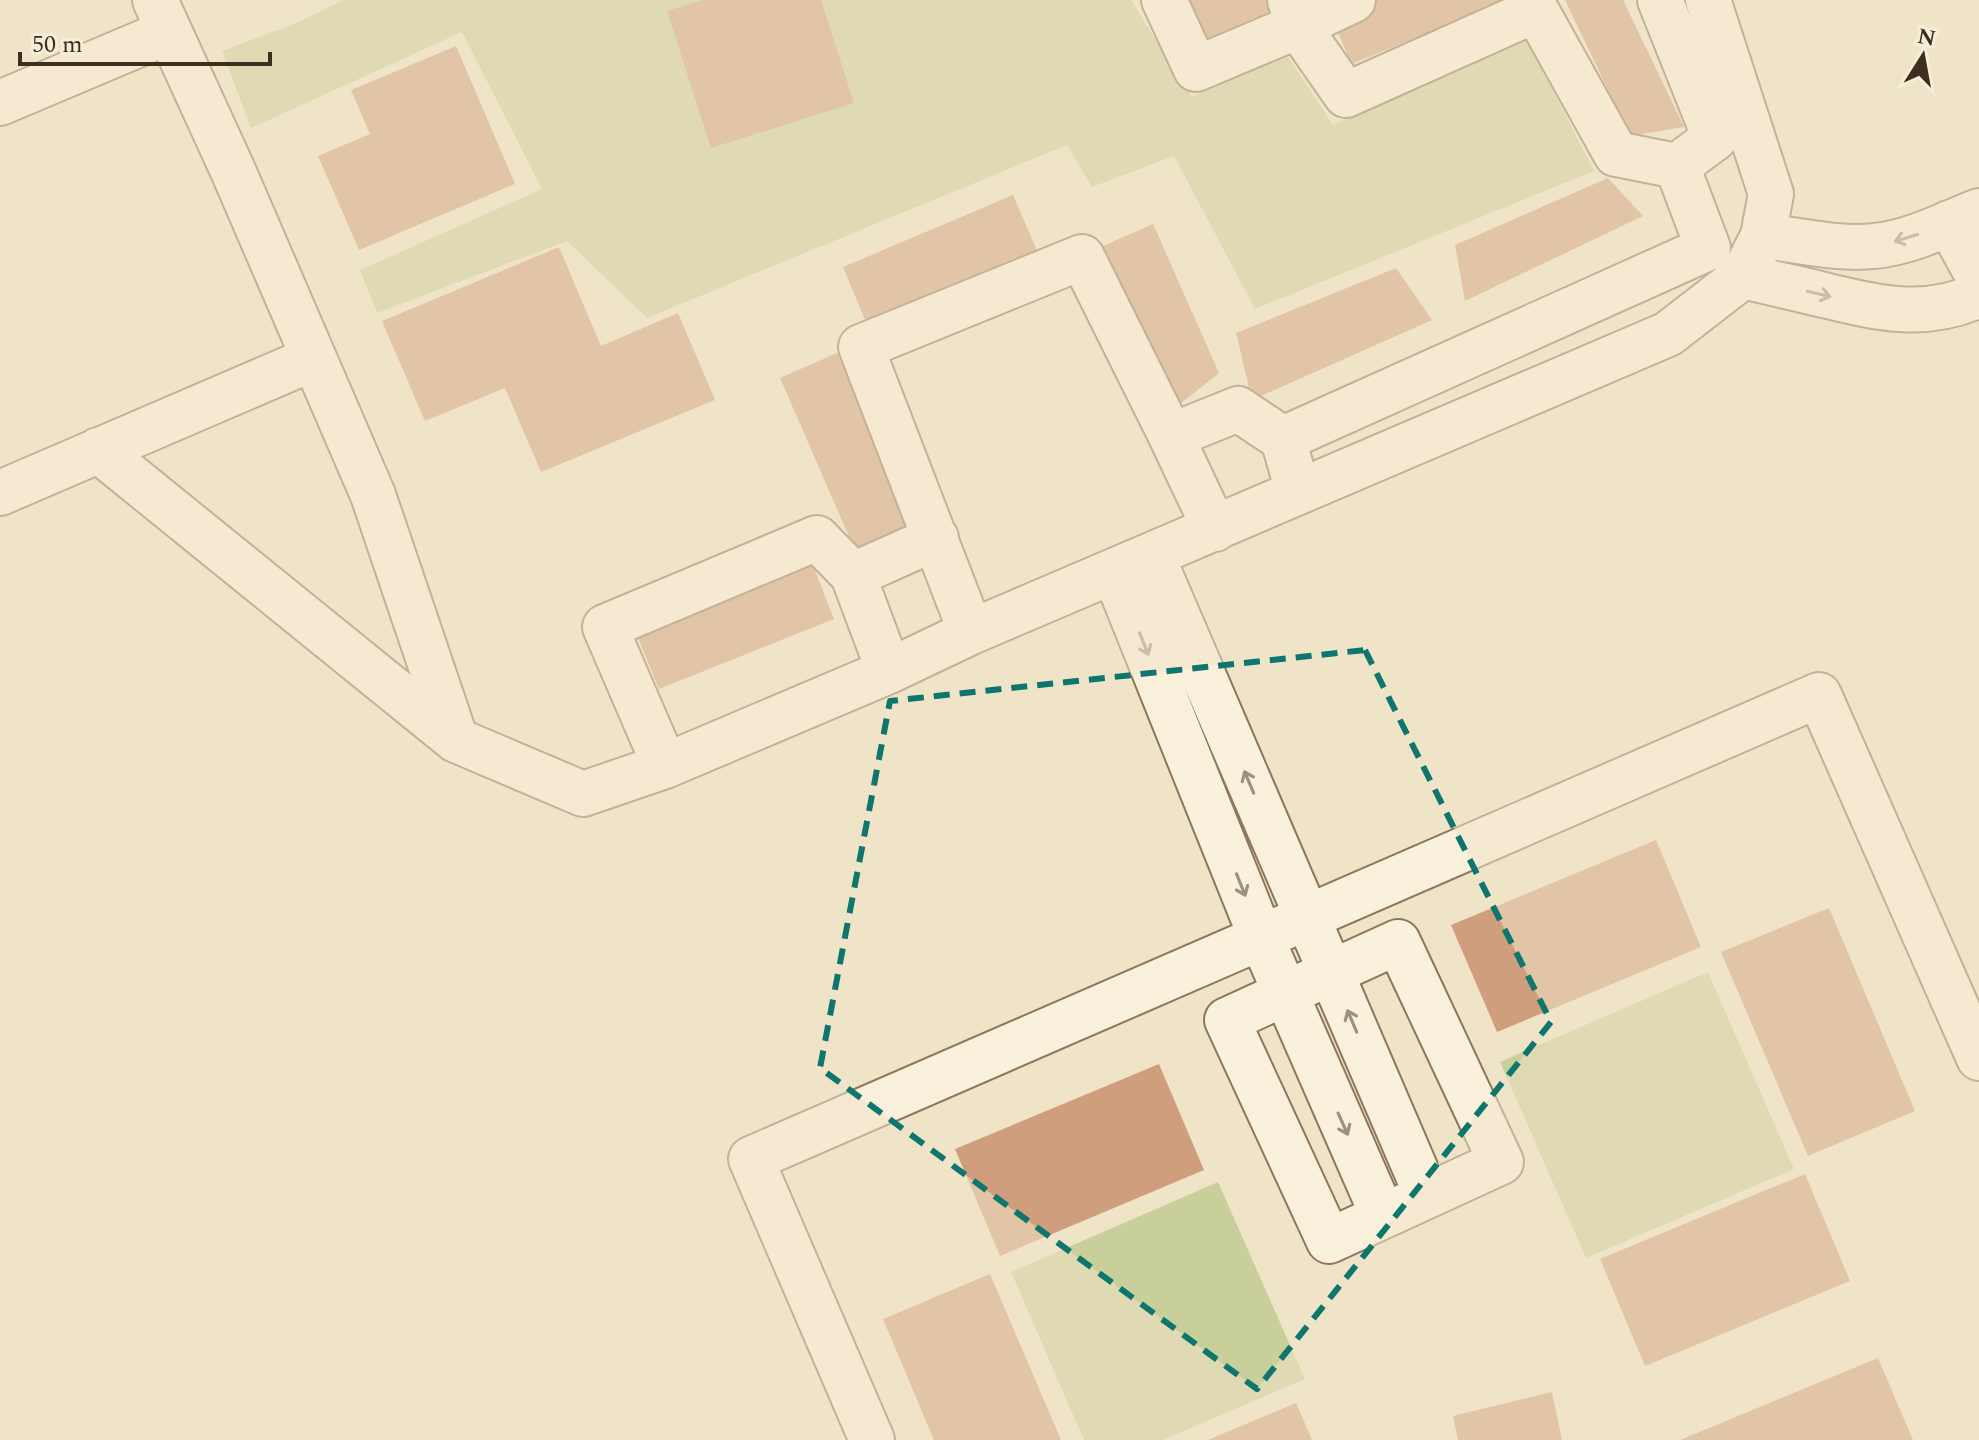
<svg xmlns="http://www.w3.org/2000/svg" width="1979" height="1440" font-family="Spectral,serif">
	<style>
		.green { fill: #c9cf9b }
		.building { fill: #cf9f7d }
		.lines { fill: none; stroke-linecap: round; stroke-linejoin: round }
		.minor-casing { stroke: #8d765c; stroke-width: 48 }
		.minor { stroke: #faf1dc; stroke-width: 44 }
		.oneway { stroke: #9c907e }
		.marked { fill: none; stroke: #0f766e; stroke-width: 6; stroke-dasharray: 16 10; stroke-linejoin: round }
	</style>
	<rect width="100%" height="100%" fill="#f0e4c8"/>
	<path class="green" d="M 344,0 L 1131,0 L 1192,97 L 1285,52 L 1333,125 L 1522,29 L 1594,171 L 1255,309 L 1174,156 L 1092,187 L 1067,145 L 647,318 L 567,241 L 377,313 L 360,270 L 542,189 L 462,32 L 251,128 L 222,51 L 296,23 Z
		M 1708,972 L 1794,1169 L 1586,1258 L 1500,1062 Z
		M 1218,1182 L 1305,1379 L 1163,1440 L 1084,1440 L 1011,1272 Z"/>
	<path class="building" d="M 703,0 L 821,0 L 854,103 L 711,148 L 667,11 Z
		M 1186,0 L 1275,0 L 1285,26 L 1209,55 Z
		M 1366,0 L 1511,0 L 1351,64 L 1331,14 Z
		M 1565,0 L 1623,0 L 1684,127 L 1630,136 Z
		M 456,46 L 515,184 L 359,250 L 318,156 L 370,134 L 351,90 Z
		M 1608,178 L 1643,216 L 1465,301 L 1455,245 Z
		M 1013,195 L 1039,255 L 868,327 L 843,267 Z
		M 1153,224 L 1219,373 L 1175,408 L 1103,246 Z
		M 559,247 L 601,346 L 678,313 L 715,400 L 541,472 L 505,388 L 425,421 L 382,321 Z
		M 1396,268 L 1432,320 L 1252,400 L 1236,333 Z
		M 837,353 L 915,533 L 858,557 L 780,378 Z
		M 812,563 L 834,619 L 659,689 L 636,633 Z
		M 1656,840 L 1701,947 L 1497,1032 L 1451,925 Z
		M 1829,908 L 1915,1111 L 1808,1156 L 1721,952 Z
		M 1159,1064 L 1204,1170 L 1000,1256 L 955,1149 Z
		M 1805,1174 L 1850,1281 L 1645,1366 L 1600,1259 Z
		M 990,1274 L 1061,1440 L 934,1440 L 883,1319 Z
		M 1878,1358 L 1913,1440 L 1680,1440 Z
		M 1552,1392 L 1562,1440 L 1458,1440 L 1453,1416 Z
		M 1296,1403 L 1312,1440 L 1208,1440 Z"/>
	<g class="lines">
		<g class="minor-casing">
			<path id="minor" d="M 155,0 L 234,173 L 373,495 L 456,740 L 583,794 L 665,766 L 889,671 L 971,632 L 1668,334 L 1743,276 L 1763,236 L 1771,194 L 1708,0
				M 1164,0 L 1196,69 L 1298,26 L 1353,0
				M 1290,0 L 1298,26 L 1346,95 L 1536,10 L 1616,154 L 1677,166 L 1715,138 L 1660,0
				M 0,103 L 168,32
				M 1949,223 L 1979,278
				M 1763,236 C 1799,240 1838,250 1874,246 C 1910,243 1946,224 1979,211
				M 1743,276 C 1771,283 1800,289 1828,296 C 1881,309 1927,319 1979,295
				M 1171,436 L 1238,409 L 1283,439
				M 98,450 L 456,740
				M 1298,491 L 1283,439 L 1708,248 L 1677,166
				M 0,493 L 314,358
				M 1152,556 L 1427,1196
				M 1114,571 L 1261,937 L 1383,1216
				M 971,632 L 861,347 L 1082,257 L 1171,436 L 1215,529
				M 889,671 L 853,575 L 936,538
				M 665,766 L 605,627 L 817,538 L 853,575
				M 1398,942 L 1501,1162 L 1329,1241 L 1227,1020 Z
				M 872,1440 L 751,1159 L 1819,695 L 1979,1058"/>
		</g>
		<use href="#minor" class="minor"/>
	</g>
	<defs><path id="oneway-shaft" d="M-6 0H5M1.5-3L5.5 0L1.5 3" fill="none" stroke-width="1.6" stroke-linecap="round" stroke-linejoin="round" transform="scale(2)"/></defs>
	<g class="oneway">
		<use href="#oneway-shaft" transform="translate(1906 238) rotate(163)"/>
		<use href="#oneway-shaft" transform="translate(1819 294) rotate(13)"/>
		<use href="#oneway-shaft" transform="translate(1144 644) rotate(68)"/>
		<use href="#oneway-shaft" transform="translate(1249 782) rotate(-113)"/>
		<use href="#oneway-shaft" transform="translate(1241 885) rotate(68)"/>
		<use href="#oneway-shaft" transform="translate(1352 1021) rotate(-113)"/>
		<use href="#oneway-shaft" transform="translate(1343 1124) rotate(66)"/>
	</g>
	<path d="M0 0H1979V1440H0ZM 1365,650 L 1551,1022 L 1257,1389 L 820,1068 L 890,701 Z" fill="#f0e4c8" fill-opacity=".55" fill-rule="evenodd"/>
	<path class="marked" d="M 1365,650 L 1551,1022 L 1257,1389 L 820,1068 L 890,701 Z"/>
	<g transform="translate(1923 56) rotate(11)" stroke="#f7eed8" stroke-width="6" paint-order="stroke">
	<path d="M0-6L14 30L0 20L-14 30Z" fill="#3d2e20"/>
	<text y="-12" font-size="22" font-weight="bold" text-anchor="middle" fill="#3d2e20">N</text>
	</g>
	<path d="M20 52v12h250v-12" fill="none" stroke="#3d2e20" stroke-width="4"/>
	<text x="32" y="52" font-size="24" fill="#3d2e20" stroke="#f7eed8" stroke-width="6" paint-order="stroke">50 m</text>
</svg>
